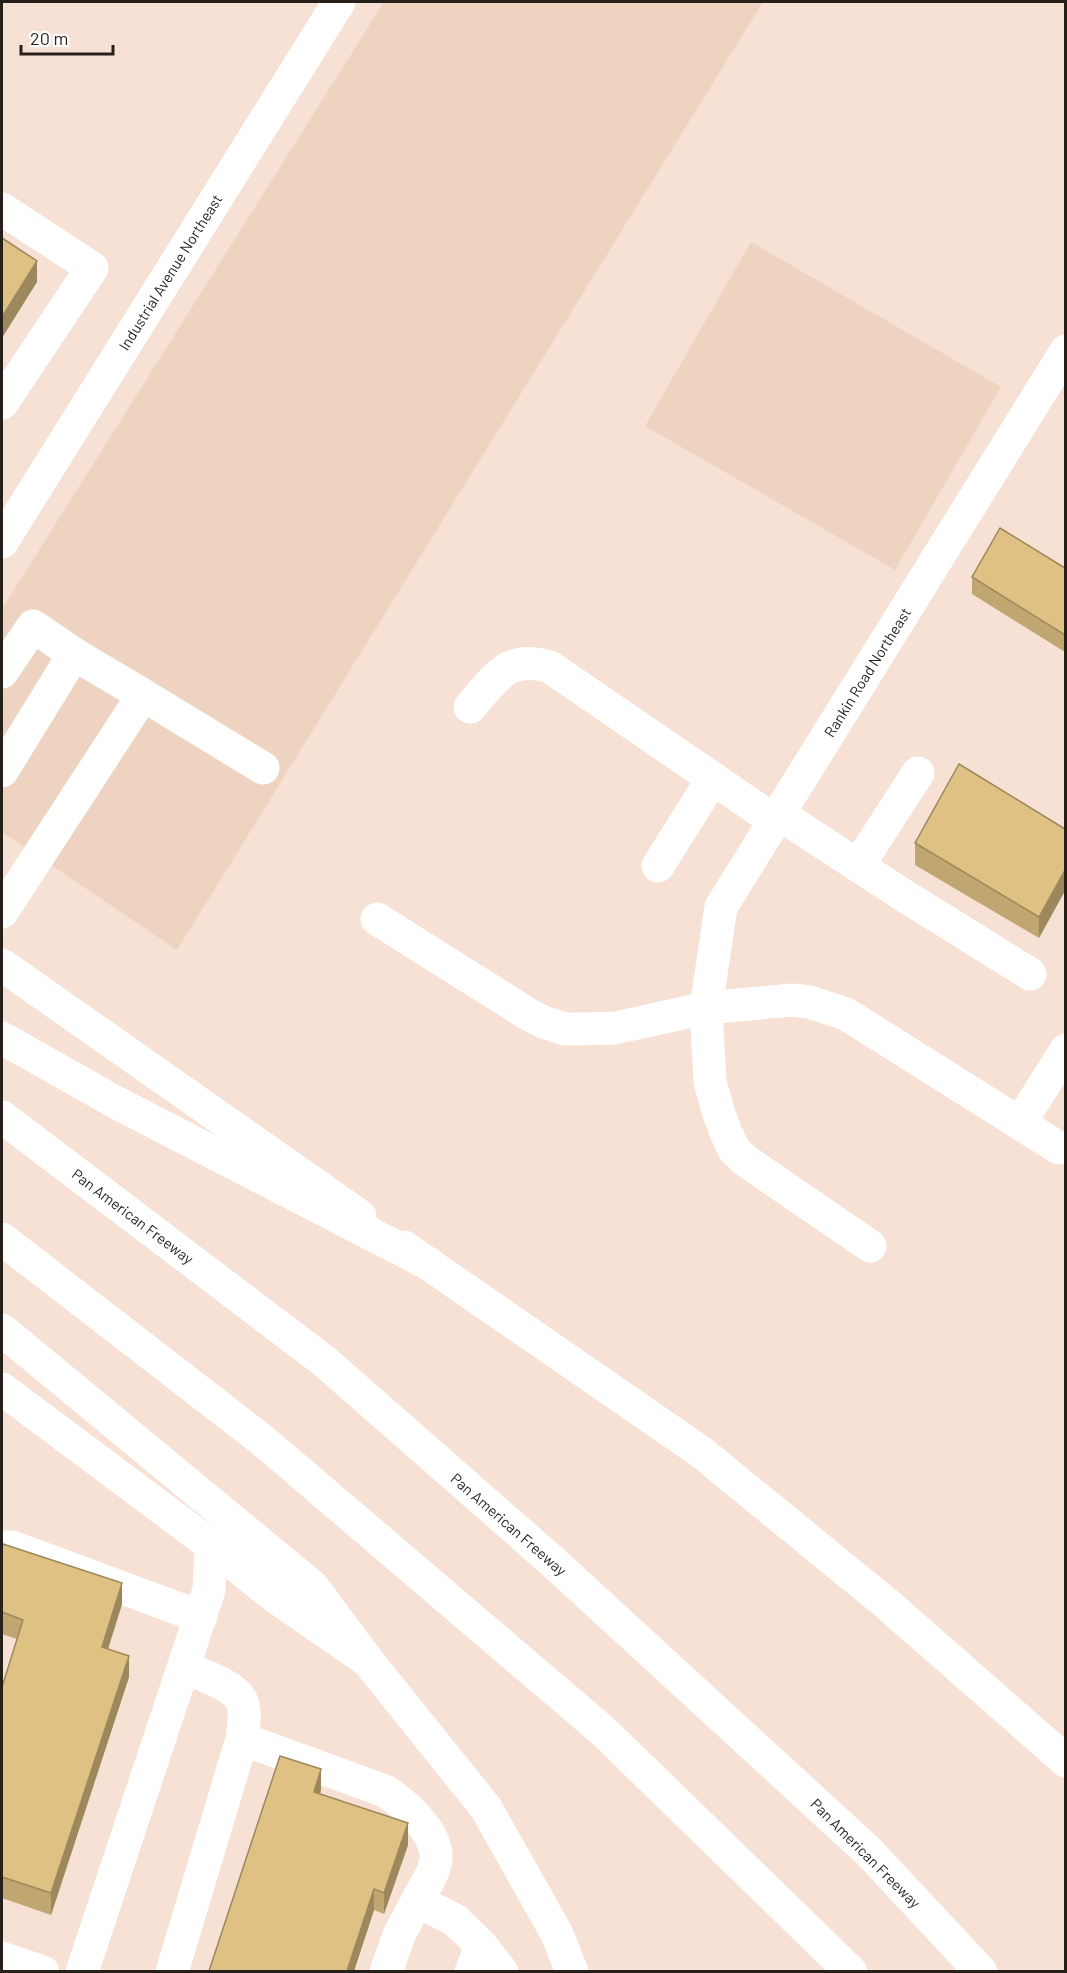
<svg xmlns="http://www.w3.org/2000/svg" width="1067" height="1973" font-family="Barlow,sans-serif">
	<style>
		.built { fill: #efd3c1 }
		.lines { fill: none; stroke-linecap: round; stroke-linejoin: round }
		.minor { stroke: #fff; stroke-width: 33 }
		.major { stroke: #fff; stroke-width: 33 }
		.highway { stroke: #fff; stroke-width: 33 }
		.wall { fill: #c0a771 }
		.shaded-wall { fill: #9c885c }
		.building { fill: #dfc283; stroke: #9c885c; stroke-width: 1.5 }
		.labels { text-anchor: middle; dominant-baseline: central; stroke-width: 6; stroke-linejoin: round; paint-order: stroke }
		.street-label { font-size: 15px; fill: #271f1a; stroke: #fff }
	</style>
	<rect width="100%" height="100%" fill="#f6e1d4"/>
	<path class="built" d="M 384,2 L 763,2 L 177,950 L 2,832 L 2,609 Z
		M 751,242 L 1001,387 L 895,570 L 645,426 Z"/>
	<g class="lines">
		<path class="minor" d="M 2,209 L 92,268 L 2,403
			M 2,542 L 339,2
			M 2,672 L 33,626 L 74,654 L 143,695 L 2,912
			M 143,695 L 263,768
			M 470,707 C 496,678 507,654 550,667 L 775,821
			M 2,771 L 74,654
			M 779,814 L 900,893 L 1030,974
			M 658,866 L 713,778
			M 858,866 L 918,773
			M 377,919 L 528,1014 L 543,1022 L 565,1029 L 579,1029 L 615,1028 L 706,1008 L 792,1000 L 809,1002 L 846,1014 L 1059,1148
			M 1020,1123 L 1066,1050
			M 870,1246 L 746,1161 L 735,1151 L 727,1135 L 719,1114 L 710,1082 L 706,1008 L 721,907 L 1066,351
			M 2,1547 L 12,1547 L 201,1617
			M 242,1739 L 385,1791 C 404,1803 437,1832 436,1857 C 436,1872 424,1887 417,1901
			M 481,1945 L 502,1972
			M 2,1958 L 43,1972
			M 82,1972 L 209,1590 L 211,1545
			M 172,1972 L 242,1739 C 243,1728 247,1711 241,1700 C 234,1685 199,1674 184,1667
			M 386,1972 L 399,1935 L 417,1901 L 455,1920 L 481,1945 L 471,1972"/>
		<path class="major" d="M 2,965 L 360,1216
			M 404,1247 L 701,1452 L 887,1604 L 1066,1761
			M 2,1389 L 211,1545 L 274,1596 L 368,1661 L 486,1808 L 557,1934 L 572,1972"/>
		<path class="highway" d="M 2,1038 L 117,1103 L 429,1264
			M 2,1117 L 324,1361 L 552,1561 L 868,1851 L 981,1972
			M 2,1239 L 262,1440 L 603,1731 L 851,1972
			M 2,1330 L 313,1587 L 368,1661"/>
	</g>
	<path class="wall" d="M 1065,568 L 1065,652 L 972,594 L 972,577 Z
		M 1065,829 L 1039,938 L 915,865 L 915,843 Z
		M 2,1549 L 122,1604 L 108,1649 L 129,1677 L 51,1915 L 2,1898 L 2,1687 L 17,1639 L 2,1634 Z
		M 321,1790 L 320,1794 L 408,1845 L 384,1914 L 374,1910 L 354,1971 L 209,1971 Z"/>
	<path class="shaded-wall" d="M 37,261 L 37,282 L 2,338 L 2,317 Z
		M 1065,870 L 1065,891 L 1039,938 L 1039,917 Z
		M 122,1583 L 122,1604 L 102,1668 L 102,1647 Z
		M 129,1656 L 129,1677 L 51,1915 L 51,1893 Z
		M 321,1769 L 321,1790 L 314,1813 L 314,1792 Z
		M 408,1823 L 408,1845 L 384,1914 L 384,1893 Z
		M 374,1889 L 374,1910 L 354,1971 L 347,1971 Z"/>
	<path class="building" d="M 2,238 L 37,261 L 2,317 Z
		M 1000,528 L 1065,568 L 1065,635 L 972,577 Z
		M 959,764 L 1065,829 L 1065,870 L 1039,917 L 915,843 Z
		M 3,1544 L 122,1583 L 102,1647 L 129,1656 L 51,1893 L 2,1877 L 2,1687 L 23,1620 L 2,1612 L 2,1549 Z
		M 280,1756 L 321,1769 L 314,1792 L 408,1823 L 384,1893 L 374,1889 L 347,1971 L 209,1971 Z"/>
	<g class="labels">
		<g class="street-label">
			<text transform="translate(170 272) rotate(-58)">Industrial Avenue Northeast</text>
			<text transform="translate(867 672) rotate(-58)">Rankin Road Northeast</text>
			<text transform="translate(133 1216) rotate(37)">Pan American Freeway</text>
			<text transform="translate(509 1524) rotate(41)">Pan American Freeway</text>
			<text transform="translate(866 1853) rotate(45)">Pan American Freeway</text>
		</g>
	</g>
	<rect width="1067" height="1973" fill="none" stroke="#271f1a" stroke-width="6"/>
	<path d="M21 45v9h92v-9" fill="none" stroke="#271f1a" stroke-width="3"/>
	<text x="30" y="45" font-size="18" fill="#271f1a" stroke="#ffffff" stroke-width="4.5" paint-order="stroke">20 m</text>
</svg>
